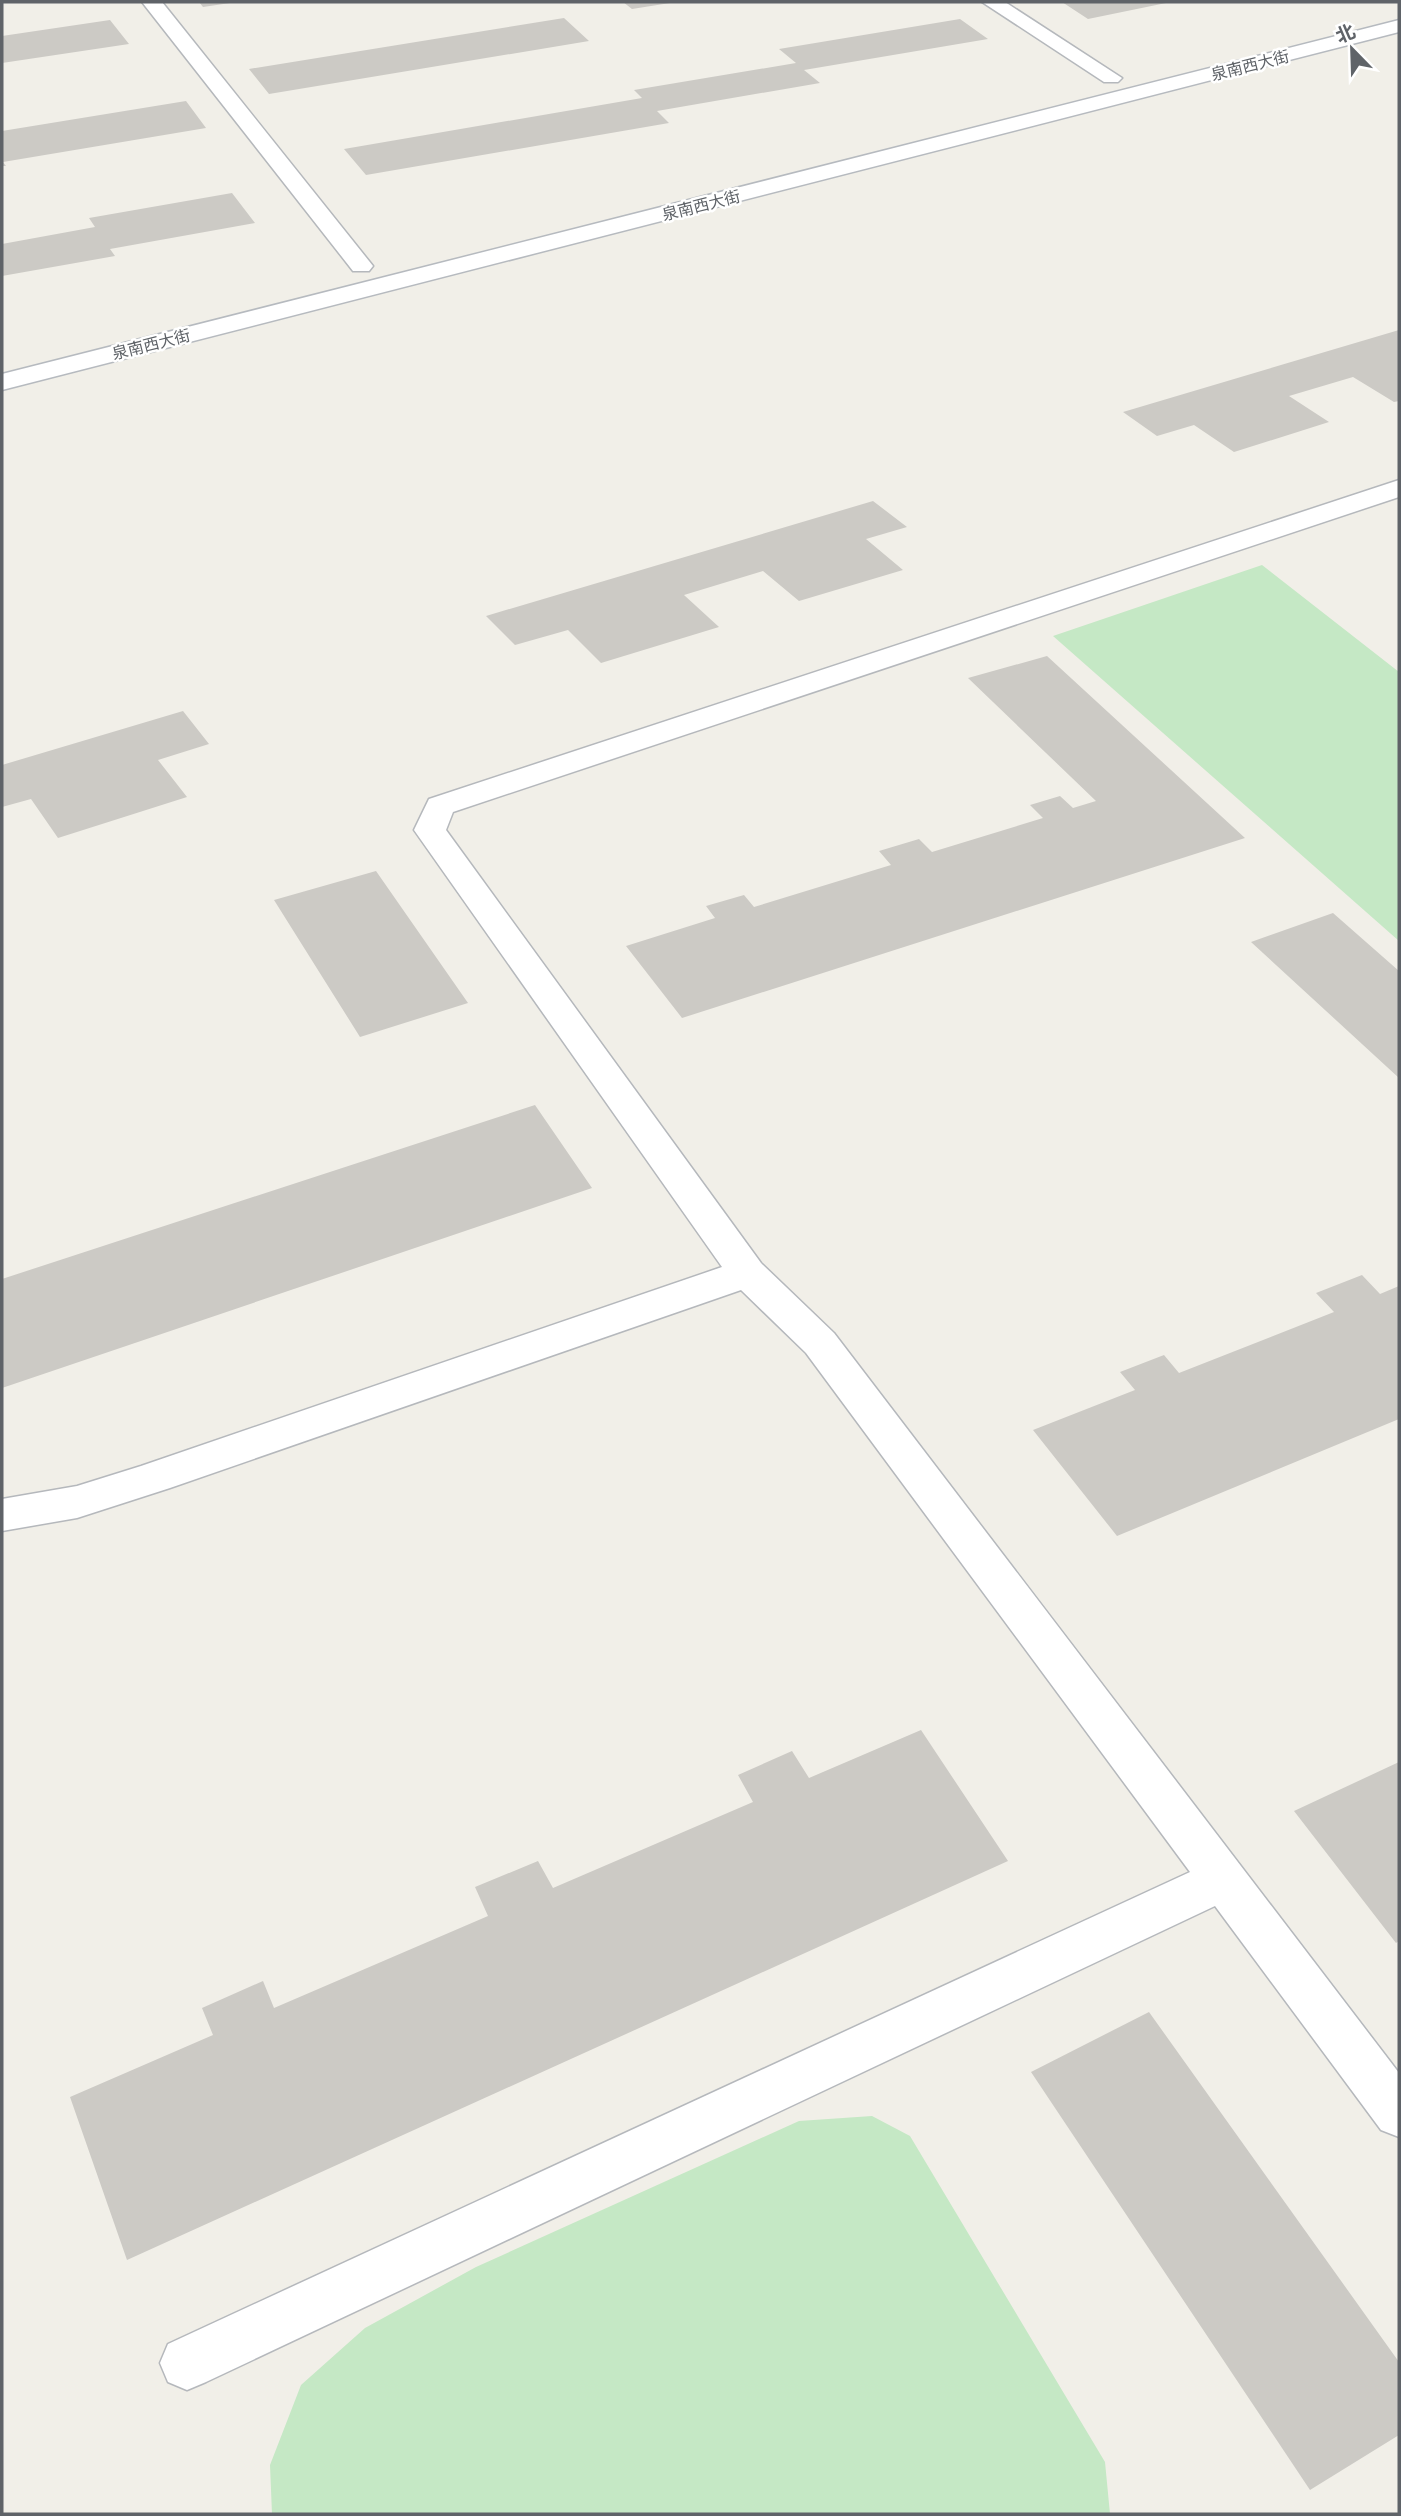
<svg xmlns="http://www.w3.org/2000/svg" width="1401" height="2516" font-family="'IBM Plex Sans','Noto Sans SC',sans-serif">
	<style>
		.green { fill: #c5e8c5 }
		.building { fill: #cccac5 }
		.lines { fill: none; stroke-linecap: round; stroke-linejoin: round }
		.service-casing { stroke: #b5b8bc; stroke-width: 3 }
		.secondary-casing { stroke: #b6babf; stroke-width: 3 }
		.service { fill: #fff; fill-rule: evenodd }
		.secondary { fill: #fff; fill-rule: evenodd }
		.labels { text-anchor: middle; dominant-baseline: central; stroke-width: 5; stroke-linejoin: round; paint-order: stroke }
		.far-street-label { font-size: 16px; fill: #5f6368; stroke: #fff }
	</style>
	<rect width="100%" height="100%" fill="#f1efe8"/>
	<path class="green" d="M 1262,565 L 1399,672 L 1399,941 L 1053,636 Z
		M 872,2116 L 910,2136 L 1105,2462 L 1110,2514 L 272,2514 L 270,2465 L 301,2385 L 365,2328 L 476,2267 L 799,2121 Z"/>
	<path class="building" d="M 199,2 L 230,2 L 230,3 L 203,7 Z
		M 623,2 L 670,2 L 670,3 L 632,9 Z
		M 1062,2 L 1166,2 L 1166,3 L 1088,19 Z
		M 564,18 L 589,41 L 269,94 L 249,69 Z
		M 960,19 L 988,39 L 804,70 L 820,83 L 657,111 L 669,123 L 366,175 L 344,149 L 642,98 L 634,90 L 796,63 L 779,49 Z
		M 110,20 L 129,44 L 2,63 L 2,36 Z
		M 186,101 L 206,128 L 3,162 L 6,166 L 2,166 L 2,131 Z
		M 232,193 L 255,223 L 110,249 L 115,256 L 2,276 L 2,244 L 95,227 L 89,218 Z
		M 1399,330 L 1399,401 L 1394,402 L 1353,377 L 1289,396 L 1329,422 L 1234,452 L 1194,425 L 1157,436 L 1123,412 Z
		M 873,501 L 907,527 L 866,539 L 903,570 L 799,601 L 763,571 L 684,595 L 719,627 L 601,663 L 568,630 L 515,645 L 486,616 Z
		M 1047,656 L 1245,838 L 682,1018 L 626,946 L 715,918 L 706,906 L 744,895 L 754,907 L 891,865 L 879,851 L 919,839 L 932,852 L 1043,818 L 1030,805 L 1060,796 L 1073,808 L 1096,801 L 968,678 Z
		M 183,711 L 209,744 L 158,760 L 187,797 L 58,838 L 31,799 L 2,807 L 2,765 Z
		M 376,871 L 468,1003 L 360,1037 L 274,900 Z
		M 1333,913 L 1399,971 L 1399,1078 L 1251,942 Z
		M 535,1105 L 592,1188 L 2,1388 L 2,1279 Z
		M 1362,1275 L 1380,1294 L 1399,1286 L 1399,1419 L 1117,1536 L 1033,1430 L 1135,1390 L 1120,1372 L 1164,1355 L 1179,1373 L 1334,1312 L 1316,1293 Z
		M 921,1730 L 1008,1861 L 127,2260 L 70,2097 L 213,2035 L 202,2008 L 263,1981 L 274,2008 L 488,1916 L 475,1887 L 538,1861 L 553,1888 L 753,1802 L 738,1775 L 792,1751 L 809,1778 Z
		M 1399,1762 L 1399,1941 L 1396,1943 L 1294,1811 Z
		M 1149,2012 L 1399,2362 L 1399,2435 L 1310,2490 L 1031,2072 Z"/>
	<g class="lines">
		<g class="service-casing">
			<path id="service" d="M 142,2 L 162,2 L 369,261 L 373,266 L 369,271 L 353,271 Z
				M 982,2 L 1005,2 L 1122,78 L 1118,82 L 1104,82 Z
				M 1399,480 L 1399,497 L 453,812 L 446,830 L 761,1263 L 834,1333 L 1399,2073 L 1399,2137 L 1381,2130 L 1215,1906 L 206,2382 L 187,2390 L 168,2382 L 160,2363 L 168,2344 L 1190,1872 L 806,1353 L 741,1290 L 170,1488 L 77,1518 L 2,1531 L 2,1499 L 77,1486 L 141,1466 L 722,1267 L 414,830 L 429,799 Z"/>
		</g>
		<g class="secondary-casing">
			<path id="secondary" d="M 1399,20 L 1399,32 L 2,390 L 2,374 Z"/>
		</g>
		<use href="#service" class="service"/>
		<use href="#secondary" class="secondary"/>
	</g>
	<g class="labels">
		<g class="far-street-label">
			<text transform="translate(1250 65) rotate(-14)">泉南西大街</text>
			<text transform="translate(701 205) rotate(-14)">泉南西大街</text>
			<text transform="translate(151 344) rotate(-14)">泉南西大街</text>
		</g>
	</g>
	<rect width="1401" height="2516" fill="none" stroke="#5f6368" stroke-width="7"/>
	<g transform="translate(1352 49) rotate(337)" stroke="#ffffff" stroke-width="5" paint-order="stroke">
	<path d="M0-5L12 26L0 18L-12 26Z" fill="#5f6368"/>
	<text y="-10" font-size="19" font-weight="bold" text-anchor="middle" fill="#5f6368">北</text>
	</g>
</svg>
